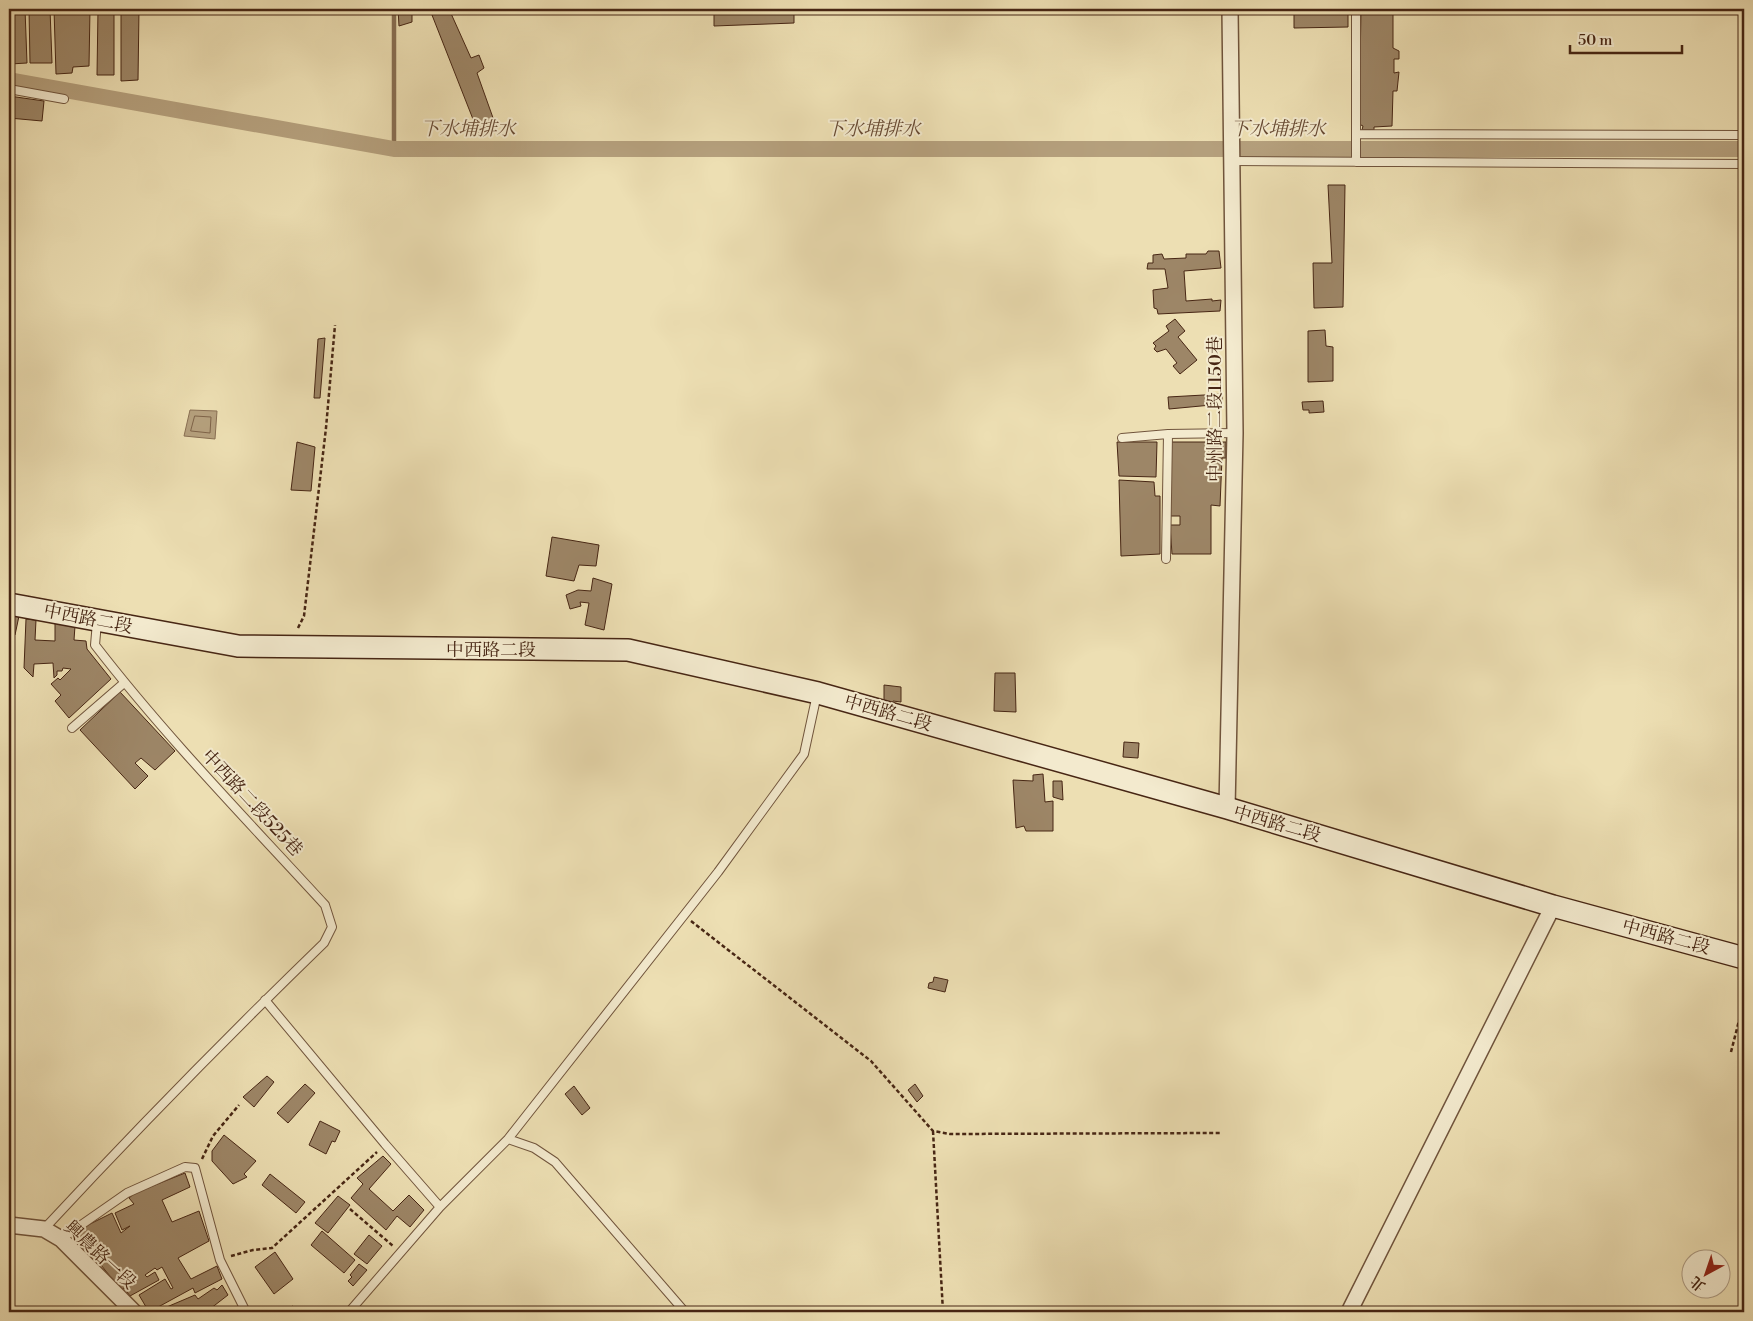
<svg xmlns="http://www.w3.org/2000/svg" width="1753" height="1321" font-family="'Libre Bodoni','Noto Serif TC',serif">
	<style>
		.water { fill: #b5a07d; stroke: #896f53 }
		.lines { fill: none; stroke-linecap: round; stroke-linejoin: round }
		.shore { stroke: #7e6348; stroke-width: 1 }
		.stream { stroke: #896f53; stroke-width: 4.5 }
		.canal { stroke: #b5a07d; stroke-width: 16 }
		.building { fill: #9d8667; stroke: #472614 }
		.lane-casing { stroke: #70543c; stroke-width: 10 }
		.street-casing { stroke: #70543c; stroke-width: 18 }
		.secondary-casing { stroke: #472614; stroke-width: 24 }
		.path { stroke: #472614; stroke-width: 2.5; stroke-dasharray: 4 2.5; stroke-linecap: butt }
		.lane { stroke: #f3eace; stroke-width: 8 }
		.street { stroke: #f3eace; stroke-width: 15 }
		.secondary { stroke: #f3eace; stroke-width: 21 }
		.labels { text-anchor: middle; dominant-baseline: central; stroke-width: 4; stroke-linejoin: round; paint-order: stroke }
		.street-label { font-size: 18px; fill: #472614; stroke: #f3eace }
		.water-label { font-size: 19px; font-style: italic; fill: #684b34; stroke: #f3eace }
	</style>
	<rect width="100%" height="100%" fill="#eddfb3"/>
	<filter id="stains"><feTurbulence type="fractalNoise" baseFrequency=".004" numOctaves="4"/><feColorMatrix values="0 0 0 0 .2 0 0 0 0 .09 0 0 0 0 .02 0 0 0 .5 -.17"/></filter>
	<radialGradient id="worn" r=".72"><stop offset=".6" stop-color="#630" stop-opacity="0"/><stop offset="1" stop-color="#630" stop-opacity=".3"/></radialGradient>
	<path class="water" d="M 190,410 L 217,411 L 215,439 L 184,436 Z"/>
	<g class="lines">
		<path class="shore" d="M 195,416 L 211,417 L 210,433 L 191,431 Z"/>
		<path class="stream" d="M 394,149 L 394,9"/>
		<path class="canal" d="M 9,80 L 394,149 L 1744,149"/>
	</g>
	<path class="building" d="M 9,9 L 25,9 L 27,63 L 10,64 Z
		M 29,9 L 50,9 L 52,63 L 30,63 Z
		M 54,9 L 90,9 L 89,66 L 73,67 L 72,73 L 56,74 Z
		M 98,9 L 114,9 L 114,75 L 97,75 Z
		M 121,9 L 139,9 L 138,80 L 121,81 Z
		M 398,9 L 412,9 L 412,22 L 399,26 Z
		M 445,9 L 449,9 L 471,58 L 479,55 L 484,68 L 477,73 L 497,129 L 480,137 L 432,15 Z
		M 714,9 L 794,9 L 794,23 L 714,26 Z
		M 1294,9 L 1348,9 L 1348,27 L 1294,28 Z
		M 1361,9 L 1393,9 L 1393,48 L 1399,51 L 1399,59 L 1394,59 L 1394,73 L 1399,72 L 1397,91 L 1393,91 L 1392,126 L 1374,127 L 1374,130 L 1362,130 L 1363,126 L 1359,124 Z
		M 9,96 L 44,101 L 42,121 L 9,118 Z
		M 1328,185 L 1345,185 L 1343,307 L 1314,308 L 1313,263 L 1332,263 Z
		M 1208,251 L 1219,251 L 1221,268 L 1184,271 L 1186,301 L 1212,299 L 1212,301 L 1221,300 L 1220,311 L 1158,314 L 1157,309 L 1154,308 L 1153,290 L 1168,288 L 1165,269 L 1147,269 L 1148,263 L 1153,263 L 1153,255 L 1162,254 L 1164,259 L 1186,258 L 1186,254 L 1206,254 Z
		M 1175,319 L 1185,331 L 1178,337 L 1197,360 L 1180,374 L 1173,366 L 1177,363 L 1166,349 L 1157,352 L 1154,349 L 1156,346 L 1153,343 L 1169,331 L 1166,326 Z
		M 1325,330 L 1326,346 L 1333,347 L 1333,381 L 1308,382 L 1308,331 Z
		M 325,338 L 320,398 L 314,398 L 318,339 Z
		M 1222,394 L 1222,404 L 1169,409 L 1168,397 Z
		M 1323,401 L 1324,412 L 1309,413 L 1309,410 L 1303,410 L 1302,402 Z
		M 297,442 L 315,447 L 311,491 L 291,490 Z
		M 1117,442 L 1157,442 L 1156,477 L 1119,476 Z
		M 1171,442 L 1226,442 L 1226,458 L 1222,458 L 1220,506 L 1211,505 L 1211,554 L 1172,554 L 1170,525 L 1180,525 L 1180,516 L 1169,516 Z
		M 1119,480 L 1154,482 L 1155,496 L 1160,496 L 1160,554 L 1121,556 Z
		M 552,537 L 599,545 L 596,566 L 579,565 L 574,581 L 546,576 Z
		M 593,578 L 612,584 L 604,630 L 585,625 L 589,603 L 580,602 L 581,606 L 570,609 L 566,595 L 578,590 L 591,591 Z
		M 9,615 L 19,616 L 15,635 L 9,634 Z
		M 26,619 L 36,620 L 35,640 L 55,641 L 55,622 L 75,626 L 74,640 L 86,641 L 87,649 L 111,679 L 69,718 L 55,701 L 61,695 L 51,684 L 58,678 L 60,680 L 71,669 L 63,668 L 62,671 L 57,671 L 57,675 L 54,678 L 53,663 L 34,664 L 33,677 L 24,668 Z
		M 995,673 L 1015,673 L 1016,712 L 994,711 Z
		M 884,685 L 901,687 L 901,702 L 893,701 L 892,706 L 884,704 Z
		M 120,692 L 175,751 L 155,770 L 141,758 L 135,763 L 148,776 L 135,789 L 80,730 Z
		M 1124,742 L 1139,743 L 1138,758 L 1123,757 Z
		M 1043,774 L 1045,802 L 1053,801 L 1053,831 L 1026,831 L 1024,826 L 1016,828 L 1013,780 L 1033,781 L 1033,775 Z
		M 1053,781 L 1062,781 L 1063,800 L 1053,797 Z
		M 934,977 L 948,980 L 945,992 L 928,988 L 929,983 L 933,982 Z
		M 267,1076 L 274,1082 L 254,1107 L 243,1097 Z
		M 305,1084 L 315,1093 L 288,1123 L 277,1113 Z
		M 915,1084 L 923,1096 L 917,1102 L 908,1090 Z
		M 574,1086 L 590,1108 L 582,1115 L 565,1094 Z
		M 320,1121 L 340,1131 L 335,1142 L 332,1141 L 326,1154 L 309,1145 Z
		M 224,1135 L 256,1161 L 244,1174 L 247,1177 L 233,1184 L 212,1161 L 212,1151 Z
		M 383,1156 L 391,1164 L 369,1189 L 393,1211 L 409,1195 L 424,1210 L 410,1227 L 397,1216 L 386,1230 L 351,1198 L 363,1184 L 357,1178 Z
		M 185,1173 L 190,1187 L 162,1200 L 172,1222 L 199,1211 L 209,1241 L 178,1258 L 191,1279 L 217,1266 L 222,1279 L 195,1293 L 193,1288 L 149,1312 L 139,1295 L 165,1279 L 171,1289 L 173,1288 L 162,1267 L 157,1270 L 155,1268 L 145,1275 L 147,1277 L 155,1272 L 159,1280 L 130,1296 L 124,1288 L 121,1290 L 89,1250 L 87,1253 L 73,1236 L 78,1230 L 112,1213 L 121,1233 L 130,1226 L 122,1230 L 115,1213 L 134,1204 L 129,1198 L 135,1193 Z
		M 270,1174 L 305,1202 L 296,1213 L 262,1185 Z
		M 338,1196 L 350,1205 L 328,1233 L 315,1223 Z
		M 322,1231 L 355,1260 L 344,1273 L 311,1245 Z
		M 369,1235 L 382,1246 L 367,1264 L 354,1254 Z
		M 275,1252 L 293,1279 L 274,1294 L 255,1267 Z
		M 359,1264 L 367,1270 L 353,1286 L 348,1281 L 352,1277 L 350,1275 Z
		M 222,1285 L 228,1295 L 206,1312 L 155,1312 L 195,1295 L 198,1299 L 214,1288 L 217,1290 Z
		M 293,1306 L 295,1312 L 280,1312 Z"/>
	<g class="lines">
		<g class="lane-casing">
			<path id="lane" d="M 9,89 L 64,99
				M 1356,134 L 1744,135
				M 1233,161 L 1744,164
				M 1356,162 L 1356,9
				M 1122,438 L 1168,434
				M 1166,559 L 1168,434 L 1235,433
				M 72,728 L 124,683
				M 265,1000 L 385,1144 L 440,1207 L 349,1312
				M 508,1139 L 534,1148 L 555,1162 L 685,1312
				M 440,1207 L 508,1139 L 718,872 L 804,754 L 817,694
				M 44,1229 C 135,1131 228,1036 324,943 L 332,927 L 325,905 C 247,820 166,737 95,645 L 97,622
				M 61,1239 L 127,1193 L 185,1167 L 195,1168 L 220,1260 L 246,1312"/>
		</g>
		<g class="street-casing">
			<path id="street" d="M 1227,808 L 1235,433 L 1230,9
				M 9,1225 L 44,1229 L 61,1239 L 134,1312
				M 1349,1312 L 1553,906"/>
		</g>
		<g class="secondary-casing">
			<path id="secondary" d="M 9,604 L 238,646 L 628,650 L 818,693 L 1227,808 L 1553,906 L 1744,958"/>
		</g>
		<path class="path" d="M 298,628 L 304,616 L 326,428 L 335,325
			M 691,921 L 871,1061 L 933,1131 L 950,1134 L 1221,1133
			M 1731,1052 L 1744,1001
			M 933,1131 L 943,1312
			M 202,1159 L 213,1136 L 239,1105
			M 350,1209 L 393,1246
			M 231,1256 L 253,1250 L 272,1248 L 377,1152"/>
		<use href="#lane" class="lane"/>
		<use href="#street" class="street"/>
		<use href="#secondary" class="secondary"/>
	</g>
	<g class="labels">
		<g class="street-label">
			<text transform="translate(1215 409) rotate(-90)">中州路二段1150巷</text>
			<text transform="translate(88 619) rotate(11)">中西路二段</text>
			<text x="491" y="650">中西路二段</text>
			<text transform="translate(888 713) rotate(16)">中西路二段</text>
			<text transform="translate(252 803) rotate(47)">中西路二段525巷</text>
			<text transform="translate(1277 824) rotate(16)">中西路二段</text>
			<text transform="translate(1666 937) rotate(15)">中西路二段</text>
			<text transform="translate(100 1255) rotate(43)">興農路一段</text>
		</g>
		<g class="water-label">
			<text x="468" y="129">下水埔排水</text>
			<text x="873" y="129">下水埔排水</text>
			<text x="1278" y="129">下水埔排水</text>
		</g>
	</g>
	<rect width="1753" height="1321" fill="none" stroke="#eddfb3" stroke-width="30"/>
	<rect x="10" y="10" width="1733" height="1301" fill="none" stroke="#472614" stroke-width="2.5"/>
	<rect x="15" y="15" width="1723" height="1291" fill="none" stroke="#472614"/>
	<g transform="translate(1706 1274) rotate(220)"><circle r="24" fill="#f3eace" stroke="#ae9c84"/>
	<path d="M0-4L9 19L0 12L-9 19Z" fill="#8f2418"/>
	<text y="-8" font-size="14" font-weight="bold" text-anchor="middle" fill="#472614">北</text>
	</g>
	<path d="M1570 45v8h112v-8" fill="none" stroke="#472614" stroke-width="2.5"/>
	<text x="1578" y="45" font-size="15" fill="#472614" stroke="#f3eace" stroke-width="4" paint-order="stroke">50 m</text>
	<rect width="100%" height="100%" filter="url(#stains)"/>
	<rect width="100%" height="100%" fill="url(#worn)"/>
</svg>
